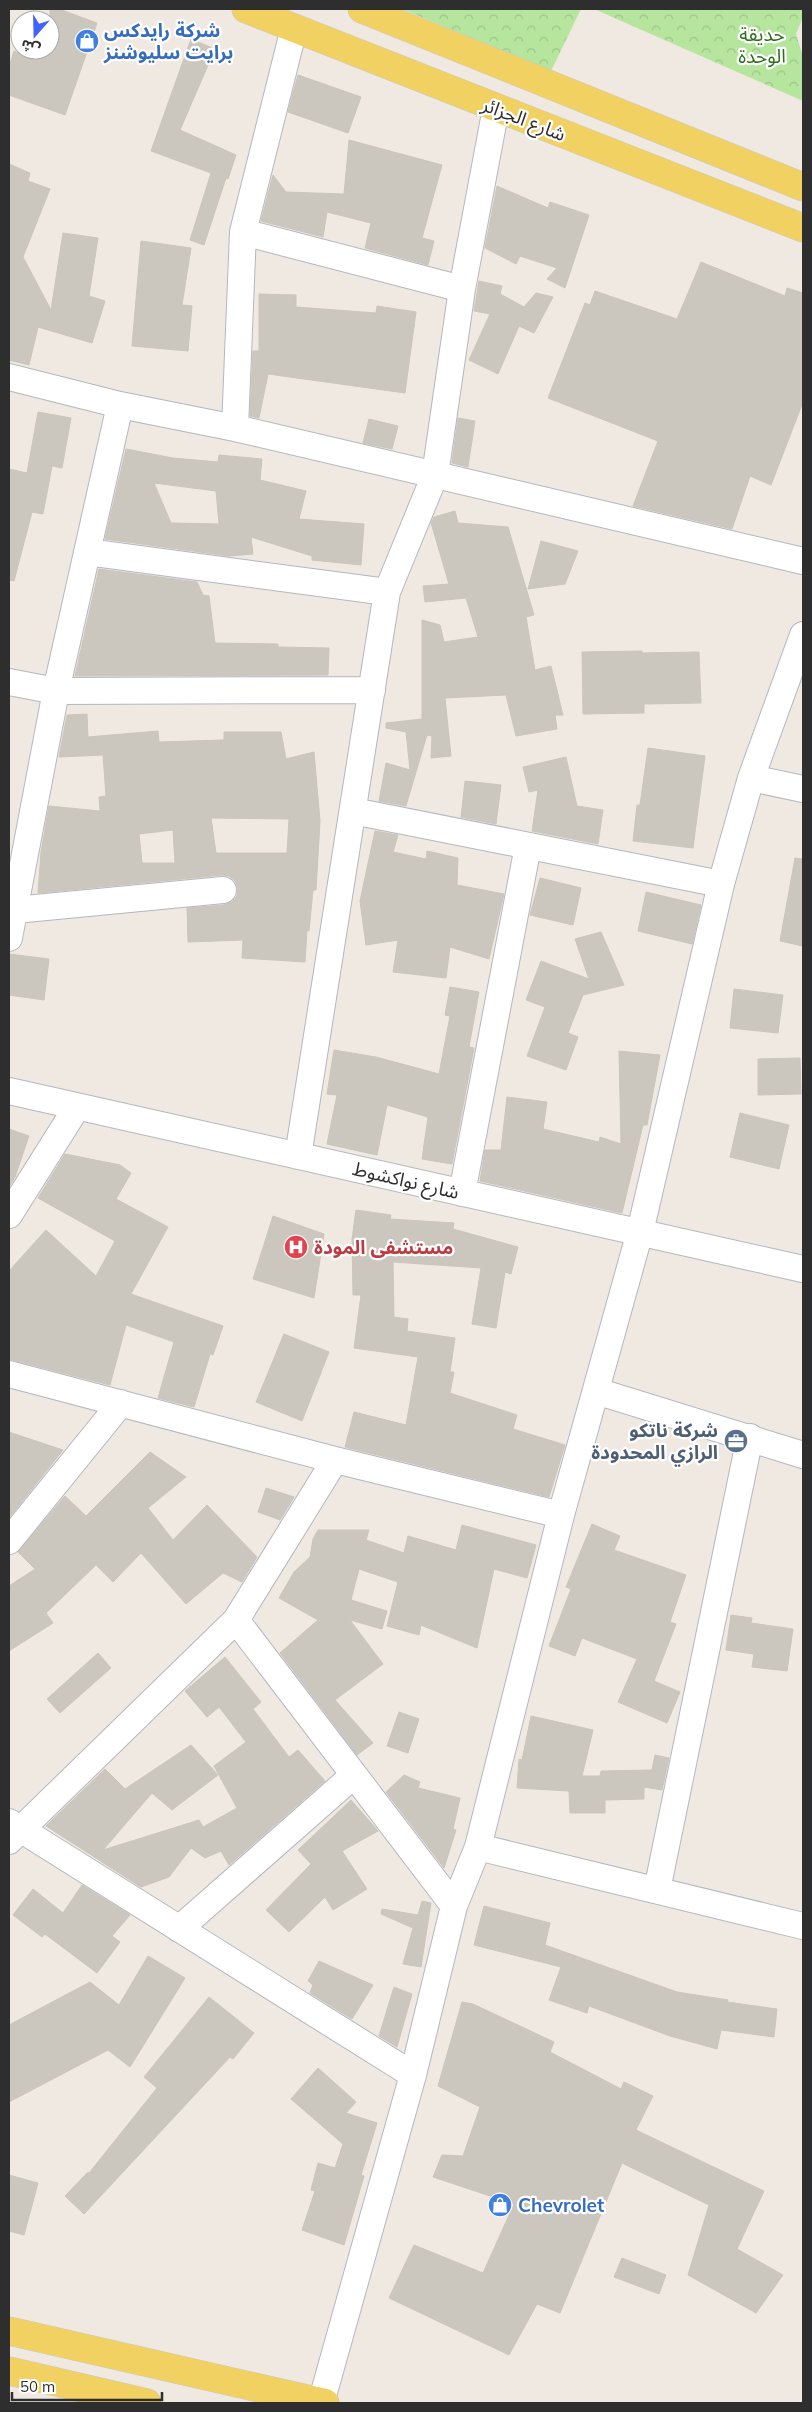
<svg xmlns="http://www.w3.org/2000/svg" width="812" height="2412" font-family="Mulish,'Noto Sans Arabic',sans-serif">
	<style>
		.park { fill: url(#park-crowns) }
		.building { fill: #cbc7bf; stroke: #cbc5ba; fill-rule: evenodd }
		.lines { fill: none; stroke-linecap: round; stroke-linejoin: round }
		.minor-casing { stroke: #b4b7c1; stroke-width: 28 }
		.major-casing { stroke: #c9c9c9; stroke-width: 29 }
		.minor { stroke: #fff; stroke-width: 26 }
		.major { stroke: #f2d163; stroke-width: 28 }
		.labels { text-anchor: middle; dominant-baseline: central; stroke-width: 4.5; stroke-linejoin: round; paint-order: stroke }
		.shop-label { font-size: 19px; font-weight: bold; fill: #366cbe; stroke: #fff; text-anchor: start }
		.park-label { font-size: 19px; fill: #2c6e1b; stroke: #fff }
		.street-label { font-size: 19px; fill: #2e2e2e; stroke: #fff }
		.health-label { font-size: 19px; font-weight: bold; fill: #be3a42; stroke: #fff; text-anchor: start }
		.service-label { font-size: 19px; font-weight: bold; fill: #4e5e75; stroke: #fff; text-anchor: end }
	</style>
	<defs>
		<pattern id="park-crowns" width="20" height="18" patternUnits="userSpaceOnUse" patternTransform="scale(1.25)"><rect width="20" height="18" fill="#b6e59e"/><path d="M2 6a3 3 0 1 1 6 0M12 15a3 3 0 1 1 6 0" fill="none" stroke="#9dc588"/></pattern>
	</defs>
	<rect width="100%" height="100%" fill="#efe9e1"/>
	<path class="park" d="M 402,9 L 581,9 L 551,71 Z
		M 594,9 L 803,9 L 803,17 L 796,34 L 803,57 L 803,101 Z"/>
	<path class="building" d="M 50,9 L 59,9 L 97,23 L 65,115 L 9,95 L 9,67 L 14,51 L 24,55 L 25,50 L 50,50 Z
		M 191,39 L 215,49 L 180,130 L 236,155 L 228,179 L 226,178 L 204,245 L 190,240 L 211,173 L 151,151 Z
		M 298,75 L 361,97 L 348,133 L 288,112 Z
		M 349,140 L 442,165 L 422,238 L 434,241 L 428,265 L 365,248 L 371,223 L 327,212 L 323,237 L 261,221 L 273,175 L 286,192 L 344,194 Z
		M 9,164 L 30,173 L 28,181 L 50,189 L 23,257 L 51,310 L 63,233 L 98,238 L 89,296 L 105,301 L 92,343 L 38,327 L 29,365 L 9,360 Z
		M 497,186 L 548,208 L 550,202 L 589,215 L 565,288 L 547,279 L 557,268 L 520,256 L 516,264 L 485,248 Z
		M 141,241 L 191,248 L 182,305 L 192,306 L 188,351 L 132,346 Z
		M 701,262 L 785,296 L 787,288 L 803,293 L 803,402 L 771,485 L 750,476 L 732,529 L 633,506 L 658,441 L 548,398 L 585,303 L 590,305 L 595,291 L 677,319 Z
		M 479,281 L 502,286 L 500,294 L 524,307 L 536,293 L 553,297 L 534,333 L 519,326 L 498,374 L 469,360 L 490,314 L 474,311 Z
		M 259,294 L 296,295 L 296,307 L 376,313 L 377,306 L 416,312 L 405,393 L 268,374 L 259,418 L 250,416 L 253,351 L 259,351 Z
		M 38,412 L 71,418 L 62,468 L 52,466 L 43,514 L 32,512 L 14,581 L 9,580 L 9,469 L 27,473 Z
		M 458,418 L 475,421 L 468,467 L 452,463 Z
		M 369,419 L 398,426 L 392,449 L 363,443 Z
		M 126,449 L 173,458 L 218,462 L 219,455 L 262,459 L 260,480 L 306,491 L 299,519 L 364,524 L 361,565 L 312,560 L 312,556 L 251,537 L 253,554 L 229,556 L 105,539 ZM 154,483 L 216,491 L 219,524 L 171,523 Z
		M 455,511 L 458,523 L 508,527 L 534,615 L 526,617 L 535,670 L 551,666 L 563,715 L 555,715 L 557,729 L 516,736 L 506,695 L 445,698 L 451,756 L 431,758 L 432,736 L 427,735 L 406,806 L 379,801 L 386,763 L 410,770 L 406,732 L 386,728 L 386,723 L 422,719 L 422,620 L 440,625 L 444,642 L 478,637 L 466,598 L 425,602 L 423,586 L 449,584 L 431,523 L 434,517 Z
		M 541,541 L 578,551 L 565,584 L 528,589 Z
		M 99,569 L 197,582 L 203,595 L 209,596 L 215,643 L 278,644 L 278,647 L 329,648 L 328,675 L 75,676 Z
		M 642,651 L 642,653 L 699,652 L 701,703 L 644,704 L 644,713 L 583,714 L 582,652 Z
		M 87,714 L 88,737 L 158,731 L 159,742 L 224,740 L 224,732 L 281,732 L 286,759 L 314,752 L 320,821 L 316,890 L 313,890 L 309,931 L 307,930 L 305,962 L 242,958 L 243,940 L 188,942 L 187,908 L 224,905 L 232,902 L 237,896 L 238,888 L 235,881 L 229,876 L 222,875 L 38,893 L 41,852 L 49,806 L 100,811 L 99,797 L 106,796 L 103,755 L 59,757 L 67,715 ZM 211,818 L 289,819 L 287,853 L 216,853 ZM 173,830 L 175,863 L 142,863 L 139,834 Z
		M 648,748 L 705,756 L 693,848 L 633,841 L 637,805 L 640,805 Z
		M 566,757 L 577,806 L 603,810 L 598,844 L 532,831 L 538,790 L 529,792 L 523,767 Z
		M 465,781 L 501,785 L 496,824 L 461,817 Z
		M 375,831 L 398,835 L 393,852 L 426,859 L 427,851 L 458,858 L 457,885 L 504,894 L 489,959 L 450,947 L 446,978 L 393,972 L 398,940 L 366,945 L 360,901 Z
		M 795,858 L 803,859 L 803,946 L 780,941 Z
		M 540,878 L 581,888 L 573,925 L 530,915 Z
		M 646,892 L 701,905 L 692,944 L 638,931 Z
		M 601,932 L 624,985 L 583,995 L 568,1033 L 578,1037 L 566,1070 L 527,1056 L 545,1007 L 526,1000 L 541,961 L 589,979 L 575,939 Z
		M 9,954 L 49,959 L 44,1000 L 9,995 Z
		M 450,987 L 479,992 L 469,1047 L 474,1048 L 452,1164 L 422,1159 L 428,1117 L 387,1105 L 377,1155 L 327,1144 L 337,1095 L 327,1094 L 334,1050 L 376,1057 L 439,1074 L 450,1016 L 445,1015 Z
		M 734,989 L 783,995 L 778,1033 L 730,1028 Z
		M 619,1051 L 660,1055 L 647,1125 L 643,1125 L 622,1213 L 480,1181 L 485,1150 L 501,1150 L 507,1097 L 547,1102 L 543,1129 L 599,1142 L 600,1137 L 621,1144 Z
		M 800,1058 L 801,1094 L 758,1095 L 758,1059 Z
		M 740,1113 L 789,1125 L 779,1169 L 730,1157 Z
		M 9,1129 L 29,1136 L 15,1177 L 9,1187 Z
		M 65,1154 L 120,1165 L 131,1173 L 116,1199 L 168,1227 L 131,1294 L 223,1326 L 213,1355 L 210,1354 L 194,1407 L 158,1398 L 174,1342 L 126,1325 L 110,1385 L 9,1359 L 9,1271 L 46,1230 L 96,1276 L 115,1241 L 38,1198 Z
		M 356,1210 L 391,1215 L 390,1219 L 454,1223 L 453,1229 L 518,1247 L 511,1274 L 505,1272 L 496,1328 L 472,1324 L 481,1268 L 393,1262 L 394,1317 L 408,1319 L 407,1331 L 455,1338 L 450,1372 L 454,1372 L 450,1393 L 517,1415 L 513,1429 L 565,1445 L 549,1497 L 345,1447 L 354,1412 L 406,1425 L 418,1357 L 354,1348 L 361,1295 L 353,1295 L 352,1239 Z
		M 273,1216 L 324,1234 L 314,1298 L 253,1279 Z
		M 284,1334 L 329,1352 L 302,1421 L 256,1402 Z
		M 9,1432 L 63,1450 L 9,1518 Z
		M 150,1452 L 186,1477 L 148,1508 L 173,1540 L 207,1505 L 257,1557 L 242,1582 L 223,1573 L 186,1604 L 141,1553 L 113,1582 L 96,1565 L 46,1613 L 53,1623 L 9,1651 L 9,1586 L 35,1569 L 18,1552 L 65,1496 L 86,1516 Z
		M 266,1488 L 294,1497 L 280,1520 L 258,1512 Z
		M 592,1524 L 620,1536 L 614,1550 L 686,1575 L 670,1622 L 676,1624 L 654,1681 L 680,1692 L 667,1723 L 618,1702 L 637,1659 L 582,1638 L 575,1656 L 549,1646 L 571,1589 L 566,1587 Z
		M 462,1525 L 536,1545 L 527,1578 L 494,1569 L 477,1648 L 421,1625 L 419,1635 L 387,1626 L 398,1582 L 359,1569 L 351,1600 L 387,1611 L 382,1629 L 350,1620 L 383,1664 L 335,1700 L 373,1743 L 357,1755 L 280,1653 L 318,1620 L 279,1598 L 294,1572 L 310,1557 L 313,1539 L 318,1530 L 369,1530 L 366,1540 L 404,1553 L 408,1536 L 456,1550 Z
		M 731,1615 L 752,1618 L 751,1623 L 793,1629 L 787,1671 L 752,1667 L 754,1654 L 726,1650 Z
		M 98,1653 L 111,1668 L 60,1713 L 47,1699 Z
		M 225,1657 L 261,1702 L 253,1709 L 289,1757 L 298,1750 L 325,1781 L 229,1865 L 221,1851 L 205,1858 L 191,1848 L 169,1877 L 141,1887 L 46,1826 L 105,1769 L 125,1789 L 191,1745 L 218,1775 L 172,1810 L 152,1793 L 103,1850 L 199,1820 L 203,1827 L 237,1808 L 214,1766 L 246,1742 L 219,1707 L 207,1717 L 185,1691 Z
		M 399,1712 L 419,1719 L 408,1753 L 387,1746 Z
		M 531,1716 L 593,1730 L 582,1776 L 600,1776 L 601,1771 L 652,1770 L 655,1755 L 669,1758 L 662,1790 L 644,1787 L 644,1799 L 605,1800 L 605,1813 L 570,1813 L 569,1791 L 517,1788 L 519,1759 L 522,1760 Z
		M 404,1775 L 420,1782 L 418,1788 L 460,1798 L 453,1829 L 456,1830 L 444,1868 L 386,1792 Z
		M 351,1800 L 378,1831 L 342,1851 L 367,1889 L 333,1910 L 325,1897 L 289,1932 L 266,1910 L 311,1864 L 298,1850 Z
		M 82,1885 L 130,1915 L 112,1936 L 120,1942 L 97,1973 L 45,1934 L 42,1937 L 13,1915 L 33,1889 L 63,1913 Z
		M 422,1901 L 431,1903 L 421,1967 L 403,1964 L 413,1928 L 381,1914 L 382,1909 L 418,1915 Z
		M 484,1906 L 550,1923 L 545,1945 L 677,1992 L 728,2000 L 727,2002 L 777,2009 L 774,2037 L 721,2030 L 717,2049 L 670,2036 L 589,2006 L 587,2013 L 549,2000 L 561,1967 L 474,1945 Z
		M 148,1956 L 185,1978 L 130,2067 L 108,2050 L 9,2102 L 9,2025 L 90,1982 L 119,2005 Z
		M 319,1961 L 373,1985 L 352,2019 L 310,1993 L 313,1985 L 308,1981 Z
		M 394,1987 L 412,1994 L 397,2047 L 379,2036 Z
		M 209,1997 L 254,2033 L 233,2059 L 230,2057 L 84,2214 L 65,2196 L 88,2172 L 89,2173 L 157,2088 L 144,2077 Z
		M 462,2002 L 473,2004 L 554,2042 L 550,2052 L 621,2089 L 624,2082 L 653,2096 L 636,2130 L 764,2191 L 737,2249 L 783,2275 L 756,2313 L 688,2275 L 709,2205 L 622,2163 L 560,2313 L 537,2304 L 509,2355 L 389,2298 L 414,2245 L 483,2273 L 514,2204 L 433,2177 L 442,2155 L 463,2156 L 480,2107 L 438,2086 Z
		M 318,2068 L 356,2102 L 346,2113 L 377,2123 L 361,2175 L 364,2176 L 344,2245 L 302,2230 L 315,2191 L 311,2190 L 318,2163 L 335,2168 L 343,2144 L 291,2099 Z
		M 9,2175 L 38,2183 L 24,2235 L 9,2231 Z
		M 622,2258 L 666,2275 L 659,2294 L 614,2277 Z"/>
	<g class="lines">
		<g class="minor-casing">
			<path id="minor" d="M 243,232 L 462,289
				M 9,377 L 120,405 L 235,428 L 803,561
				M 235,428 L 243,232 L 294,28
				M 87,552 L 387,592
				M 9,682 L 56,691 L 372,690
				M 751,778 L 803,789
				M 353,811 L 721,884
				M 15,910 L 223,890
				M 9,938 L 56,691 L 120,405
				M 9,1091 L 803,1269
				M 298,1156 L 387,592 L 435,475 L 462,289 L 496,108
				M 462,1193 L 528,846
				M 9,1215 L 77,1107
				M 9,1374 L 335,1460 L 561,1515
				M 596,1391 L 803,1455
				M 9,1541 L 121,1403
				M 236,1620 L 454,1906
				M 9,1822 L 413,2075
				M 9,1841 L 236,1620 L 335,1460
				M 478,1847 L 803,1926
				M 657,1890 L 750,1437
				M 179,1929 L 354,1775
				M 321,2403 L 413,2075 L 454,1906 L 478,1847 L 561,1515 L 640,1232 L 721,884 L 751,778 L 803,635"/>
		</g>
		<g class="major-casing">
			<path id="major" d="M 246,9 L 803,228
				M 362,9 L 803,187
				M 9,2331 L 325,2403
				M 9,2371 L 147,2403"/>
		</g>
		<use href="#minor" class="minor"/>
		<use href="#major" class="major"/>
	</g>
	<defs>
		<g id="shop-disc" transform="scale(1.25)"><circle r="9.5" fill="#3f7fe0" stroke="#fff"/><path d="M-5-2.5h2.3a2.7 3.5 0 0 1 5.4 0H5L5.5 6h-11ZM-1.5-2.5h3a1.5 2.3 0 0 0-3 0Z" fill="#fff"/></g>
		<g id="hospital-disc" transform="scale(1.25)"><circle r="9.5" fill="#e0444e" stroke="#fff"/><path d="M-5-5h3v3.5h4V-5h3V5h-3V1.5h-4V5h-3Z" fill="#fff"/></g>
		<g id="office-disc" transform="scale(1.25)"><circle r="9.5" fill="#5c6f8a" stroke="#fff"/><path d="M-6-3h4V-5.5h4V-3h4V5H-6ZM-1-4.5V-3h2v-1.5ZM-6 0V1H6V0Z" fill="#fff"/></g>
	</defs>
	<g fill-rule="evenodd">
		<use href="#shop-disc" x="87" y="41"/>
		<use href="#hospital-disc" x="296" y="1247"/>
		<use href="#office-disc" x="736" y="1441"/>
		<use href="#shop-disc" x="500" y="2205"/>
	</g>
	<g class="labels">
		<g class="shop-label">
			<text x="104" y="30">شركة رايدكس<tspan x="104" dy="22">برايت سليوشنز</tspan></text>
			<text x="518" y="2205">Chevrolet</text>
		</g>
		<g class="park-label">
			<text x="762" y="34">حديقة<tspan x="762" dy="22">الوحدة</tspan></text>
		</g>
		<g class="street-label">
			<text transform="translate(524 119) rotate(21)">شارع الجزائر</text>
			<text transform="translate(406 1180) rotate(13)">شارع نواكشوط</text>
		</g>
		<g class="health-label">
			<text x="314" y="1247">مستشفى المودة</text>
		</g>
		<g class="service-label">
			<text x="718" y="1430">شركة ناتكو<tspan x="718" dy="22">الرازي المحدودة</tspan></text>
		</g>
	</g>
	<rect width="812" height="2412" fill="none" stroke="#2e2e2e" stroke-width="20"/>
	<g transform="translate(35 35) rotate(200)"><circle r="24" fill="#ffffff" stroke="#ababab"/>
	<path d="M0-4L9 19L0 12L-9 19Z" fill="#4264fb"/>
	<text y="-8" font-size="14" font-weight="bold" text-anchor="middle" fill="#2e2e2e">ش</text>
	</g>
	<path d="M12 2392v8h150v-8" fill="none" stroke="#2e2e2e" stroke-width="2.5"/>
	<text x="20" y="2392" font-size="15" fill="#2e2e2e" stroke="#ffffff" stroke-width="4" paint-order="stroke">50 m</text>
</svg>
